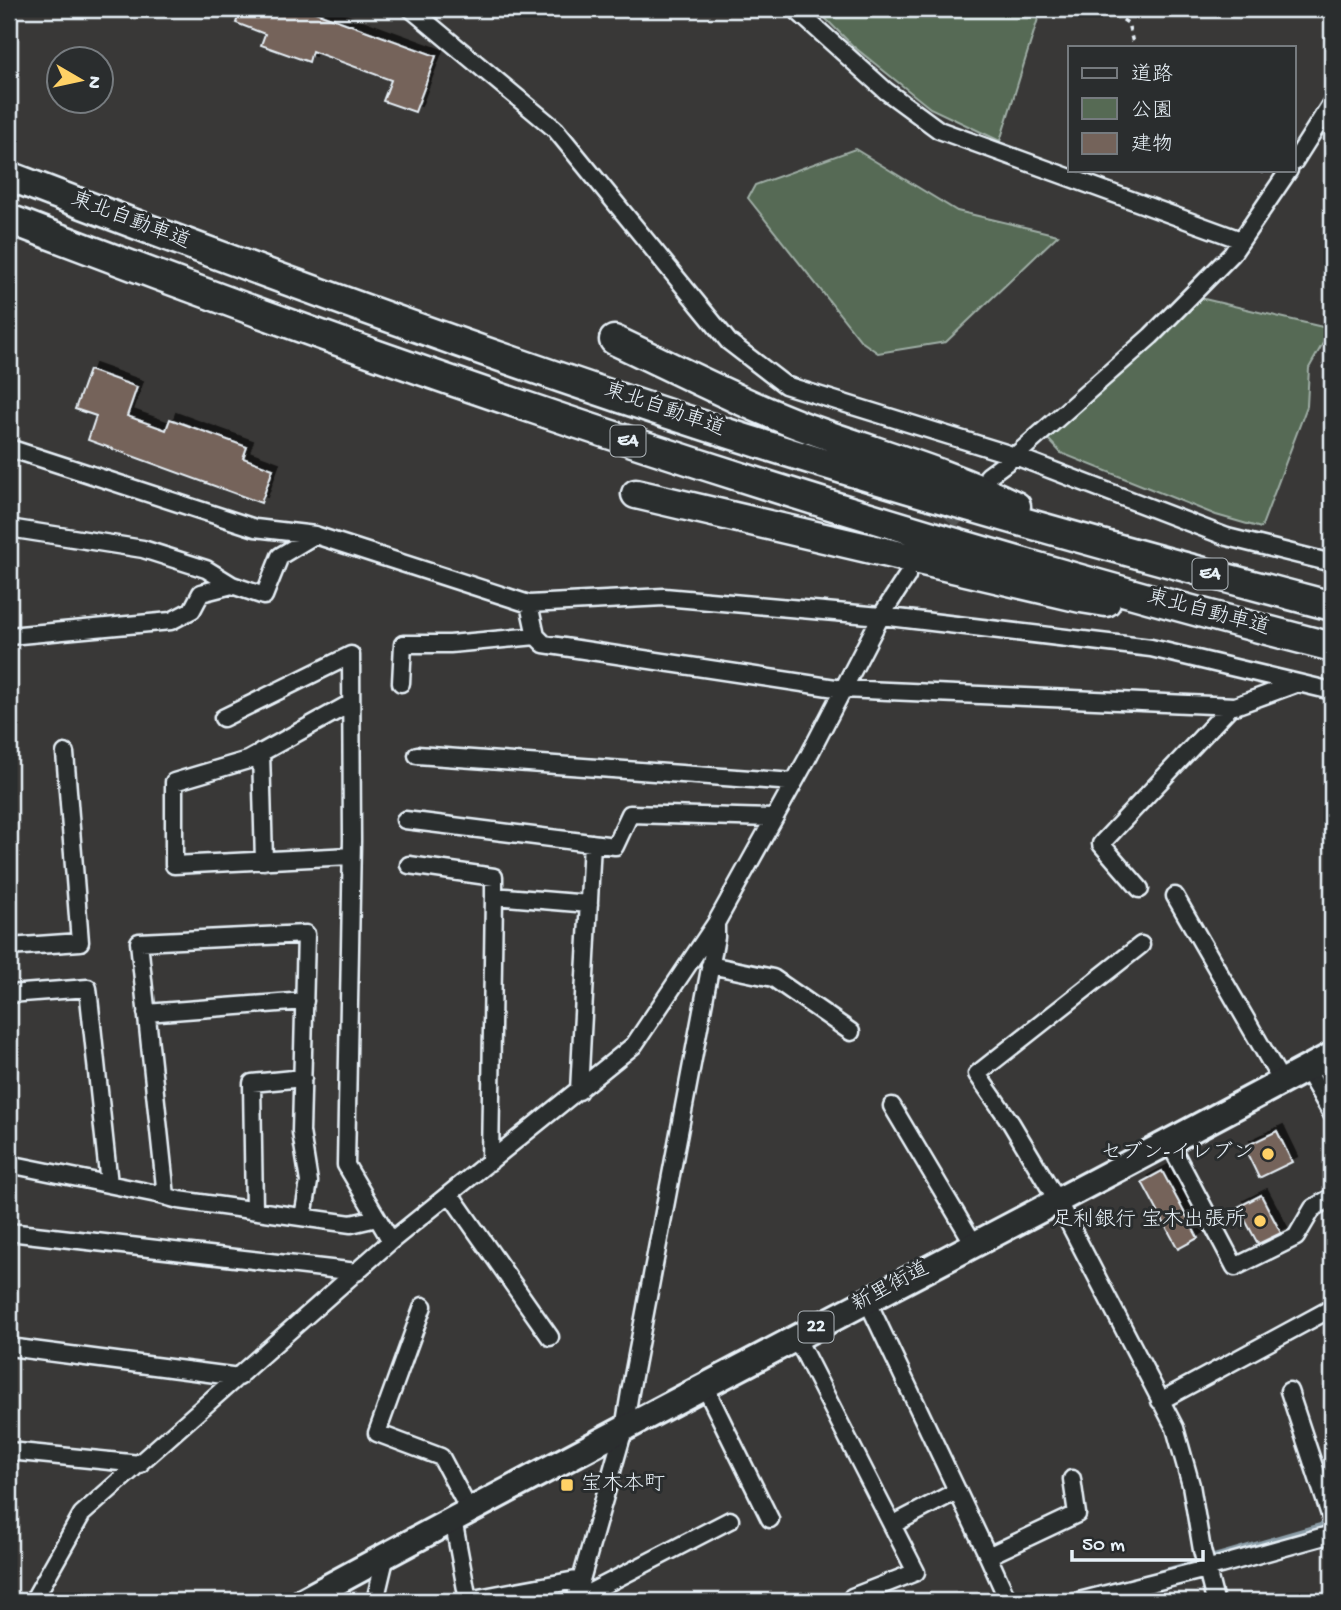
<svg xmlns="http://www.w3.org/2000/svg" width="1341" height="1610" font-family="'Gochi Hand','Klee One',sans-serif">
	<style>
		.green { fill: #566a54; stroke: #9faea6; stroke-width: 2 }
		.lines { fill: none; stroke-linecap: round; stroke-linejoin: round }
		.stream { stroke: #8a9ca6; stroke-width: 5 }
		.building { fill: #74635a; stroke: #e8f1f8; stroke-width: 2; filter: url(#shadow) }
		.street-tunnel { stroke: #535454; stroke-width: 16; stroke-dasharray: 16 8; stroke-linecap: butt }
		.street-casing { stroke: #e8f1f8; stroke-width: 21 }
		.primary-casing { stroke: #e8f1f8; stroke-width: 30 }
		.highway-casing { stroke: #e8f1f8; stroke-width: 33 }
		.path { stroke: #e8f1f8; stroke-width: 3.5; stroke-dasharray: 5 5; stroke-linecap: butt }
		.street { stroke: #2a2d2e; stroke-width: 16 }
		.primary { stroke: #2a2d2e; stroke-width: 24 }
		.highway { stroke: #2a2d2e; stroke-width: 28 }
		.poi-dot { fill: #ffd166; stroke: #2a2d2e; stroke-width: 2.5 }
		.labels { text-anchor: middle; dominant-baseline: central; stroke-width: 6; stroke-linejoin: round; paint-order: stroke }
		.shield { fill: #2a2d2e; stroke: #afb6bb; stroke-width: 2 }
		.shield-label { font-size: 19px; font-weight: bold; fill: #e8f1f8 }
		.street-label { font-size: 21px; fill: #e8f1f8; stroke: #2a2d2e }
		.poi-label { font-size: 21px; fill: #e8f1f8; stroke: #2a2d2e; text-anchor: end }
	</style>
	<defs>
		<filter id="shadow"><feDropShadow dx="6" dy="-6" stdDeviation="0" flood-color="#0009"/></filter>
	</defs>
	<rect width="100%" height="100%" fill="#393837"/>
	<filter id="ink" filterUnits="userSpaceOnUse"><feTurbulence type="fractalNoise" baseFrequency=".0143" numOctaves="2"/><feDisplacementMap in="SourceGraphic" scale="14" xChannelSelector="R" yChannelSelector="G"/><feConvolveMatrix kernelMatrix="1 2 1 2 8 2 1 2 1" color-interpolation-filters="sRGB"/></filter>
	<g filter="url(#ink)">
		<path class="green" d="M 816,9 L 1041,9 L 1000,141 L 930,108 L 853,46 Z
			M 855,149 L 957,211 L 1058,235 L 946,342 L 878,353 L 861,341 L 748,198 L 755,185 Z
			M 1200,298 L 1331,329 L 1309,368 L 1307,406 L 1261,528 L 1216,515 L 1061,453 L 1048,439 Z"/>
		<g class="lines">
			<path class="stream" d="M 1157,1573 L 1329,1523
				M 1059,1601 L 1077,1597"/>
		</g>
		<path class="building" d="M 241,9 L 307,9 L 436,56 L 415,112 L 383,101 L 391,80 L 312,51 L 309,62 L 261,45 L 265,34 L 236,23 Z
			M 89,370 L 137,387 L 127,416 L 166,430 L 170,419 L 247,447 L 243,458 L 273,469 L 261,503 L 88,440 L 96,416 L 75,409 Z
			M 1277,1131 L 1292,1162 L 1259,1178 L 1244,1147 Z
			M 1162,1171 L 1198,1238 L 1178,1249 L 1142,1182 Z
			M 1261,1195 L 1281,1233 L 1258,1244 L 1238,1207 Z"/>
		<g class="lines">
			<path class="street-tunnel" d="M 935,541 L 968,502"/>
			<g class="street-casing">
				<path id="street" d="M 411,9 L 555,129 L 729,342 L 785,385 L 1015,456 L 1227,537 L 1332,563
					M 795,9 L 886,91 L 939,130 L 1241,240
					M 1294,162 L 1332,102
					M 9,448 L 255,528 L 315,535 L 529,604 L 664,597 L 881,616 L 1151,648 L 1332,691
					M 988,476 L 1015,456 L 1151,336 L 1232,254 L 1289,170
					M 9,528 L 143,549 L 206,569 L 232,585 L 264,596 L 280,556 L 315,535
					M 529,604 L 536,636 L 544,644 L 842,689 L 1235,706 L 1298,683
					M 9,636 L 171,621 L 192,610 L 201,593 L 232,585
					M 401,683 L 403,644 L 450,644 L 536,636
					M 223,718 L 351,655 L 352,840 L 346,1165 L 391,1241
					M 261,752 L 264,861
					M 417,755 L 794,782
					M 405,820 L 615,846 L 630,814 L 774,818
					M 351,856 L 174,865 L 174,782 L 248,760 L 351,703
					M 409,865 L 494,877 L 494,896
					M 1140,889 L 1101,844 L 1231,706
					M 1175,896 L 1282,1082
					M 1141,945 L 977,1074 L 1011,1123 L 1057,1200 L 1175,1428 L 1191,1485 L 1202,1550 L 1215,1601
					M 9,946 L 9,947 L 80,942 L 65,753
					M 710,965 L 773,978 L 851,1032
					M 9,994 L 88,988 L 109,1184
					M 146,1013 L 305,1001
					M 1306,1069 L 1332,1114
					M 579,1091 L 592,843
					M 892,1106 L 974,1244
					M 1169,1142 L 1235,1267 L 1296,1237 L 1313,1208 L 1332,1197
					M 490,1162 L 494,896 L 589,904
					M 9,1164 L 157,1194 L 179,1200 L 351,1224 L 377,1218
					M 450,1194 L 550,1337
					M 166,1196 L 139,942 L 306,934 L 301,1132 L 309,1182 L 303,1217
					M 254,1210 L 252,1083 L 303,1078
					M 9,1232 L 357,1272
					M 867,1300 L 988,1556 L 1077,1514 L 1072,1479
					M 423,1306 L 377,1433 L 441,1457 L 469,1510
					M 796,1337 L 892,1525 L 957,1491
					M 9,1347 L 239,1377
					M 705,1387 L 770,1519
					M 1289,1391 L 1332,1521
					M 1160,1401 L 1332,1308
					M 9,1451 L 140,1464
					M 453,1519 L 468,1600 L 581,1579
					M 988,1556 L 1006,1596
					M 852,1597 L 916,1572 L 892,1525
					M 575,1600 L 730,1520
					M 33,1601 L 82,1514 L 391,1241 L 634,1045 L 716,923 L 807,759 L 881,616 L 907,576
					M 375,1601 L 386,1555
					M 575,1601 L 624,1429 L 630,1392 L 716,937 L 716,925
					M 1079,1601 L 1206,1569 L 1332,1534"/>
			</g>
			<g class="primary-casing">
				<path id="primary" d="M 302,1601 C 643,1415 990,1239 1332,1055"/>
			</g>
			<g class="highway-casing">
				<path id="highway" d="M 9,176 C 246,267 485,355 727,433 C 927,497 1129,553 1332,606
					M 9,219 C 442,386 883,532 1332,647
					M 614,340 C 678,370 741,403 807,428 C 877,453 949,473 1016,506
					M 636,494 L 1081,598 L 1106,602"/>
			</g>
			<path class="path" d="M 1106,9 L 1128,23 L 1134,47
				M 1259,170 L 1266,175"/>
			<use href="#street" class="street"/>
			<use href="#primary" class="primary"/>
			<use href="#highway" class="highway"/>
		</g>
	</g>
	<g class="poi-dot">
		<circle cx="1268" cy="1154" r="7"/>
		<circle cx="1260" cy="1221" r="7"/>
		<rect x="560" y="1478" width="14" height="14" rx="3.5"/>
	</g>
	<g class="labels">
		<g class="shield">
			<rect x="610.5" y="425.5" width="35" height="31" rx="5"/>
			<rect x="1192.5" y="558.5" width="35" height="31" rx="5"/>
			<rect x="798.5" y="1311.5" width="35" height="31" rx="5"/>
		</g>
		<g class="shield-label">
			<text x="628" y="441">E4</text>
			<text x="1210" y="574">E4</text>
			<text x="816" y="1327">22</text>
		</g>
		<g class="street-label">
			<text transform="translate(130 222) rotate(21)">東北自動車道</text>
			<text transform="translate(664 411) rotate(19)">東北自動車道</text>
			<text transform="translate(1208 614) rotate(15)">東北自動車道</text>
			<text transform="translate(891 1288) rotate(-28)">新里街道</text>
		</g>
		<g class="poi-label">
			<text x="1254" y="1154">セブン-イレブン</text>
			<text x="1246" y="1221">足利銀行 宝木出張所</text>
			<text x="581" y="1485" text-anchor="start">宝木本町</text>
		</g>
	</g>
	<rect width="1341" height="1610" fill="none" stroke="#2a2d2e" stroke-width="35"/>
	<rect x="18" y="18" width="1306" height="1575" fill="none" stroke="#e8f1f8" stroke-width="2.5" filter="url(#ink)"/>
	<rect x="1068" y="46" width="228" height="126" fill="#2a2d2e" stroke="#767b7f" stroke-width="2"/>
	<rect x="1082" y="68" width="35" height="10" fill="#2a2d2e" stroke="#767b7f" stroke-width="2"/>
	<text x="1131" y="80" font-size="21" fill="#e8f1f8">道路</text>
	<rect x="1082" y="98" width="35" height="21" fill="#566a54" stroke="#767b7f" stroke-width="2"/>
	<text x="1131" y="116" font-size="21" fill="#e8f1f8">公園</text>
	<rect x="1082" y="133" width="35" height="21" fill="#74635a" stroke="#767b7f" stroke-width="2"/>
	<text x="1131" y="150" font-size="21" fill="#e8f1f8">建物</text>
	<g transform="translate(80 80) rotate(99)"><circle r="33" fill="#2a2d2e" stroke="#767b7f" stroke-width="2"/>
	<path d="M0-5L12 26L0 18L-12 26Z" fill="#ffd166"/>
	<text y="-10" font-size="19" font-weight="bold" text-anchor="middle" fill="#e8f1f8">N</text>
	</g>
	<path d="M1072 1550v10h131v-10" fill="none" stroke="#e8f1f8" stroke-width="3.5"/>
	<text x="1082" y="1550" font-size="21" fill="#e8f1f8" stroke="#2a2d2e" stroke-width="5" paint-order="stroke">50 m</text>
</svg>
